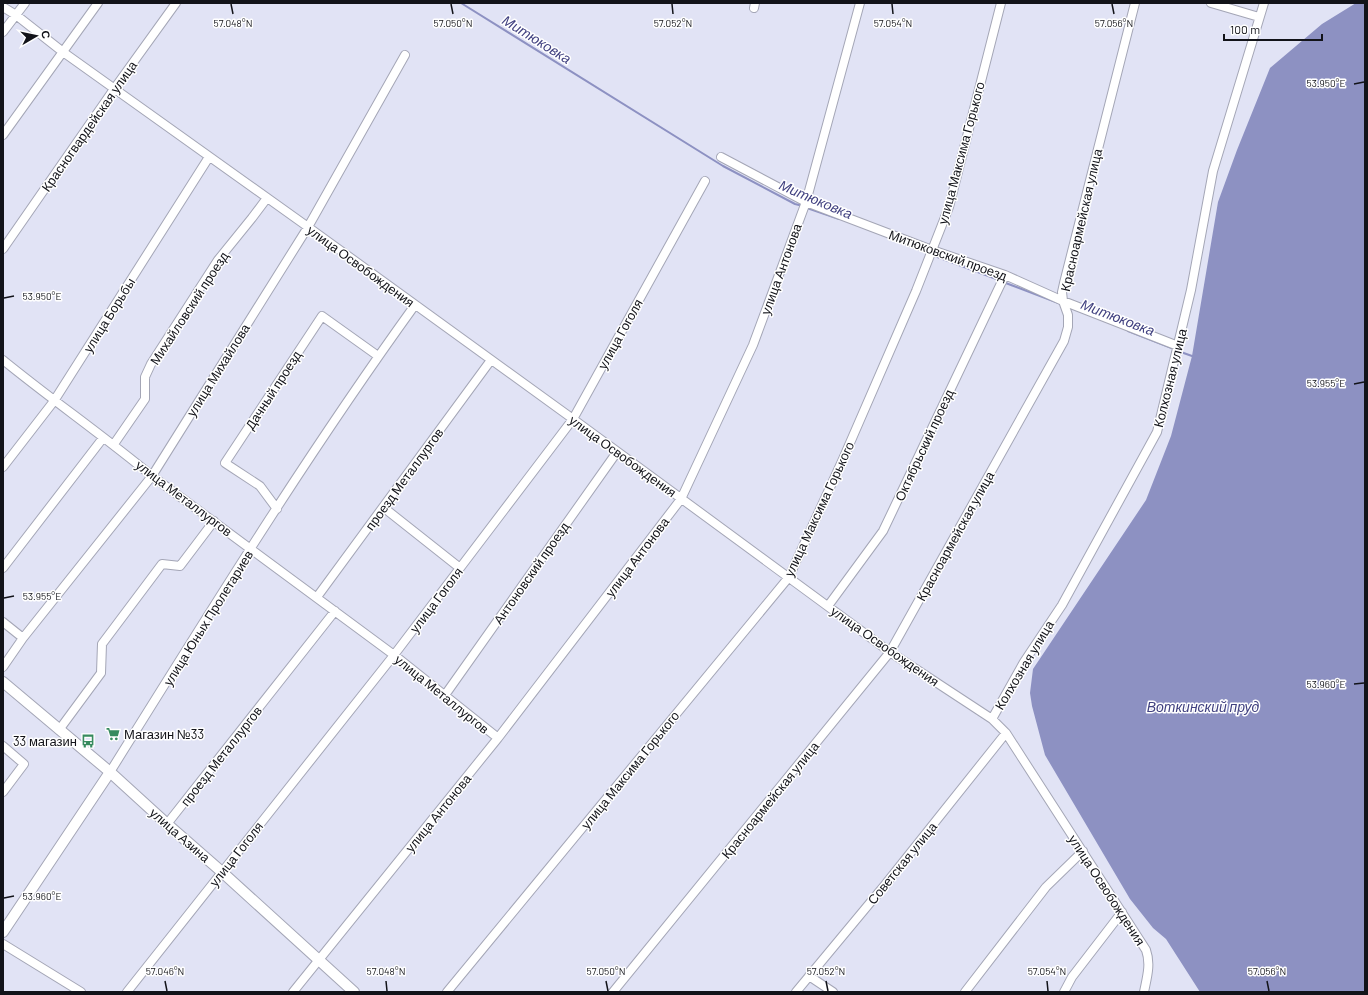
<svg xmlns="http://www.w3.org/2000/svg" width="1368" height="995" font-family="Barlow,sans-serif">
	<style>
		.water { fill: #8d91c2 }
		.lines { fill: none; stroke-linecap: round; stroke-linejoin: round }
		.stream { stroke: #8d91c2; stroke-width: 2 }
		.minor-casing { stroke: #a4a6b6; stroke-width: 10 }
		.major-casing { stroke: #a4a6b6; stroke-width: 12 }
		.minor { stroke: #fff; stroke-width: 8 }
		.major { stroke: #fff; stroke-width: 10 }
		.ticks { fill: none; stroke: #121319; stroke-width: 1.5 }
		.labels { text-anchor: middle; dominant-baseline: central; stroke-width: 3; stroke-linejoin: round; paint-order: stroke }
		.street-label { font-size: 13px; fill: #121319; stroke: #fff }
		.poi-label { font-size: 13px; fill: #121319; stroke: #fff; text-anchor: start }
		.water-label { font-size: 14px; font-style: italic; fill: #414180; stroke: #fff }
		.ticks-label { font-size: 10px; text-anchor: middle; fill: #121319; stroke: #fff; stroke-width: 3; stroke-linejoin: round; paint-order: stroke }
	</style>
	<rect width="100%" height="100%" fill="#e1e3f5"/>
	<path class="water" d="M 1356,3 L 1365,3 L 1365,992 L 1200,992 L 1166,939 L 1153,928 L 1130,899 L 1045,755 L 1032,706 L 1030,693 L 1033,669 L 1146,500 L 1171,436 L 1192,356 L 1218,202 L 1237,150 L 1270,68 L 1322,24 Z"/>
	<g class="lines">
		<path class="stream" d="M 461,3 L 723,166 L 795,204 L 803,206
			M 807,208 L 839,219
			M 916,248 L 928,253
			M 932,255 L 999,280
			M 1003,282 L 1061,304
			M 1128,331 L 1174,349
			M 1178,351 L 1192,356"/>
		<g class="minor-casing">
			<path id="minor" d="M 1211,3 L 1259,17
				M 3,7 L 16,15 L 63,52 L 308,227 L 573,419 L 890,652 L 992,719 L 1006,733 L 1146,950 C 1151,964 1147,977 1144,992
				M 754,8 L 755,3
				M 3,32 L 25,3
				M 3,135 L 98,3
				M 721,157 L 806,202 L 932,250 L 1005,275 L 1063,301 L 1178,346
				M 3,249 L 114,89 L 176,3
				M 3,360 C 52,400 104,436 152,476 L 394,655 L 498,738
				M 114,444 L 145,399 L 145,377 L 151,364 L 218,260 L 252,218 L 267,198
				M 3,467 L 54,401 L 209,157
				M 383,507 L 460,568
				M 277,509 L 260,486 L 225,463 L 322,316 L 378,356
				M 3,568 L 103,438
				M 317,597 L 491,360
				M 828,606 L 883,531 L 1005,275
				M 3,622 L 23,638
				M 3,667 L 23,638 L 152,476 L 308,227 L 405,55
				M 445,695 L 617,452
				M 992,719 L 1024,662 L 1062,605 L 1157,432 L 1191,290 L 1213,171 L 1264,3
				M 59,730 L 101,673 L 102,644 L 162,564 L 180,566 L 214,521
				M 3,746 L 24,764 L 3,792
				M 110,772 C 208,615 306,456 415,305
				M 167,824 L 335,611
				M 3,944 L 81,992
				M 809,976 L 833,992
				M 127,992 L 394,655 L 573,419 L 705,181
				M 293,992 L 498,738 L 681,499 L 753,345 L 806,202 L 860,3
				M 447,992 L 789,577 L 843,459 L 916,291 L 949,207 L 1001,3
				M 613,992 L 890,652 L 1064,341 L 1068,327 L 1068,315 L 1063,301 L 1062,292 L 1064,283 L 1135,3
				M 796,992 L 884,886 L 1006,733
				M 965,992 L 1046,887 L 1083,851
				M 1064,992 L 1072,977 L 1122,912"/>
		</g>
		<g class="major-casing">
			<path id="major" d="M 3,682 L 110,772 L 167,824 L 222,872 L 354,992
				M 3,932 L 110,772"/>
		</g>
		<use href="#minor" class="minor"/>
		<use href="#major" class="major"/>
	</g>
	<path class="ticks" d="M 231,4 L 233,14M 451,4 L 453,14M 672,4 L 673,14M 892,4 L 893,14M 1112,4 L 1114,14M 1354,84 L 1364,82M 4,298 L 14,296M 1354,384 L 1364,382M 4,598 L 14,596M 1354,684 L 1364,683M 4,898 L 14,896M 165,981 L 167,991M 386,981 L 387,991M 606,981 L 608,991M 826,981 L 828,991M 1047,981 L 1048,991M 1267,981 L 1269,991"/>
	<defs>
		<g id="supermarket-bare" transform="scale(1.08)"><path d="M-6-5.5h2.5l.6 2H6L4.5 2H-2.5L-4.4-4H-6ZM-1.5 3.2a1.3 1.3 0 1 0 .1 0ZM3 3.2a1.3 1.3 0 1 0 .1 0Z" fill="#378b5e" stroke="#fff" stroke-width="2.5" paint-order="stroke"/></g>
		<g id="bus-bare" transform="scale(1.08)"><path d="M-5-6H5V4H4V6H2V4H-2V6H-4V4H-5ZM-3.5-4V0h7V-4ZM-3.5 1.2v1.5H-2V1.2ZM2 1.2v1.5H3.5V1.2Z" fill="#378b5e" stroke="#fff" stroke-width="2.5" paint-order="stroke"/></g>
	</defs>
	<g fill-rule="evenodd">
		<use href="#supermarket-bare" x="113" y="734"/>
		<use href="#bus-bare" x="88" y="741"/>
	</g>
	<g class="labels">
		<g class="street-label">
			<text transform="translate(89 126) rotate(-55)">Красногвардейская улица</text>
			<text transform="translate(961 153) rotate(-75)">улица Максима Горького</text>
			<text transform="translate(1081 220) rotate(-77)">Красноармейская улица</text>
			<text transform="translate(948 255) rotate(20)">Митюковский проезд</text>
			<text transform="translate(361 266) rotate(36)">улица Освобождения</text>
			<text transform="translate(781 269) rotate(-70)">улица Антонова</text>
			<text transform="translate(189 308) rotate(-57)">Михайловский проезд</text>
			<text transform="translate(109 315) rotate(-58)">улица Борьбы</text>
			<text transform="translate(620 334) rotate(-61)">улица Гоголя</text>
			<text transform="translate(218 370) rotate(-58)">улица Михайлова</text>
			<text transform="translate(1170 378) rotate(-76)">Колхозная улица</text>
			<text transform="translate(273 390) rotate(-57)">Дачный проезд</text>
			<text transform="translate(924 445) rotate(-65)">Октябрьский проезд</text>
			<text transform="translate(623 456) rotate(36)">улица Освобождения</text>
			<text transform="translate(404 479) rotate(-54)">проезд Металлургов</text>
			<text transform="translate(184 498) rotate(37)">улица Металлургов</text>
			<text transform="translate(819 509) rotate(-65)">улица Максима Горького</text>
			<text transform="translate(955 536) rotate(-61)">Красноармейская улица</text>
			<text transform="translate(637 557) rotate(-53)">улица Антонова</text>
			<text transform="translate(531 573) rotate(-55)">Антоновский проезд</text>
			<text transform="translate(436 600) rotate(-53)">улица Гоголя</text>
			<text transform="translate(208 618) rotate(-58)">улица Юных Пролетариев</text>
			<text transform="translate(885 646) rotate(35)">улица Освобождения</text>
			<text transform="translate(1024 665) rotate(-59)">Колхозная улица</text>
			<text transform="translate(442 694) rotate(39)">улица Металлургов</text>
			<text transform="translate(221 756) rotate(-52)">проезд Металлургов</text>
			<text transform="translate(630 770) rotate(-51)">улица Максима Горького</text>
			<text transform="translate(770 800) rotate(-51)">Красноармейская улица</text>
			<text transform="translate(438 813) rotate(-51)">улица Антонова</text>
			<text transform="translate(180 835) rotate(41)">улица Азина</text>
			<text transform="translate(236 854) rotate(-52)">улица Гоголя</text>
			<text transform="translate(902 863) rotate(-51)">Советская улица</text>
			<text transform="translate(1107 890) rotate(57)">улица Освобождения</text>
		</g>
		<g class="poi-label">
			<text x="124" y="734">Магазин №33</text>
			<text x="77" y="741" text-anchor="end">33 магазин</text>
		</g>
		<g class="water-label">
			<text transform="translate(537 39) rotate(32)">Митюковка</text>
			<text transform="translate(816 199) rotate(23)">Митюковка</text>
			<text transform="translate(1118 317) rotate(21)">Митюковка</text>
			<text x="1203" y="706">Воткинский пруд</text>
		</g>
	</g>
	<g class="ticks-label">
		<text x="1114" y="27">57.056°N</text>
		<text x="233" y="27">57.048°N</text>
		<text x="453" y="27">57.050°N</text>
		<text x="673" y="27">57.052°N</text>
		<text x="893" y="27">57.054°N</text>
		<text x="1326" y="87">53.950°E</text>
		<text x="42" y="300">53.950°E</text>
		<text x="1326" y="387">53.955°E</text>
		<text x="42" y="600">53.955°E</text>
		<text x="1326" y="688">53.960°E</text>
		<text x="42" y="900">53.960°E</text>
		<text x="165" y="975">57.046°N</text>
		<text x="386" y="975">57.048°N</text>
		<text x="606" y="975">57.050°N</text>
		<text x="826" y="975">57.052°N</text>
		<text x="1047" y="975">57.054°N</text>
		<text x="1267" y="975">57.056°N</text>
	</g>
	<rect width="1368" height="995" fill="none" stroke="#121319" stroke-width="8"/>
	<g transform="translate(36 36) rotate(81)" stroke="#ffffff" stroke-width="3" paint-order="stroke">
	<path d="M0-3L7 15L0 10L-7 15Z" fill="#121319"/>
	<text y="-6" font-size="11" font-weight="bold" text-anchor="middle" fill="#121319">С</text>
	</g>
	<path d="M1224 34v6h98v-6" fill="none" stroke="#121319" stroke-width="2"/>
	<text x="1230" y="34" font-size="12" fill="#121319" stroke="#ffffff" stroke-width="3" paint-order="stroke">100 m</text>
</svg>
